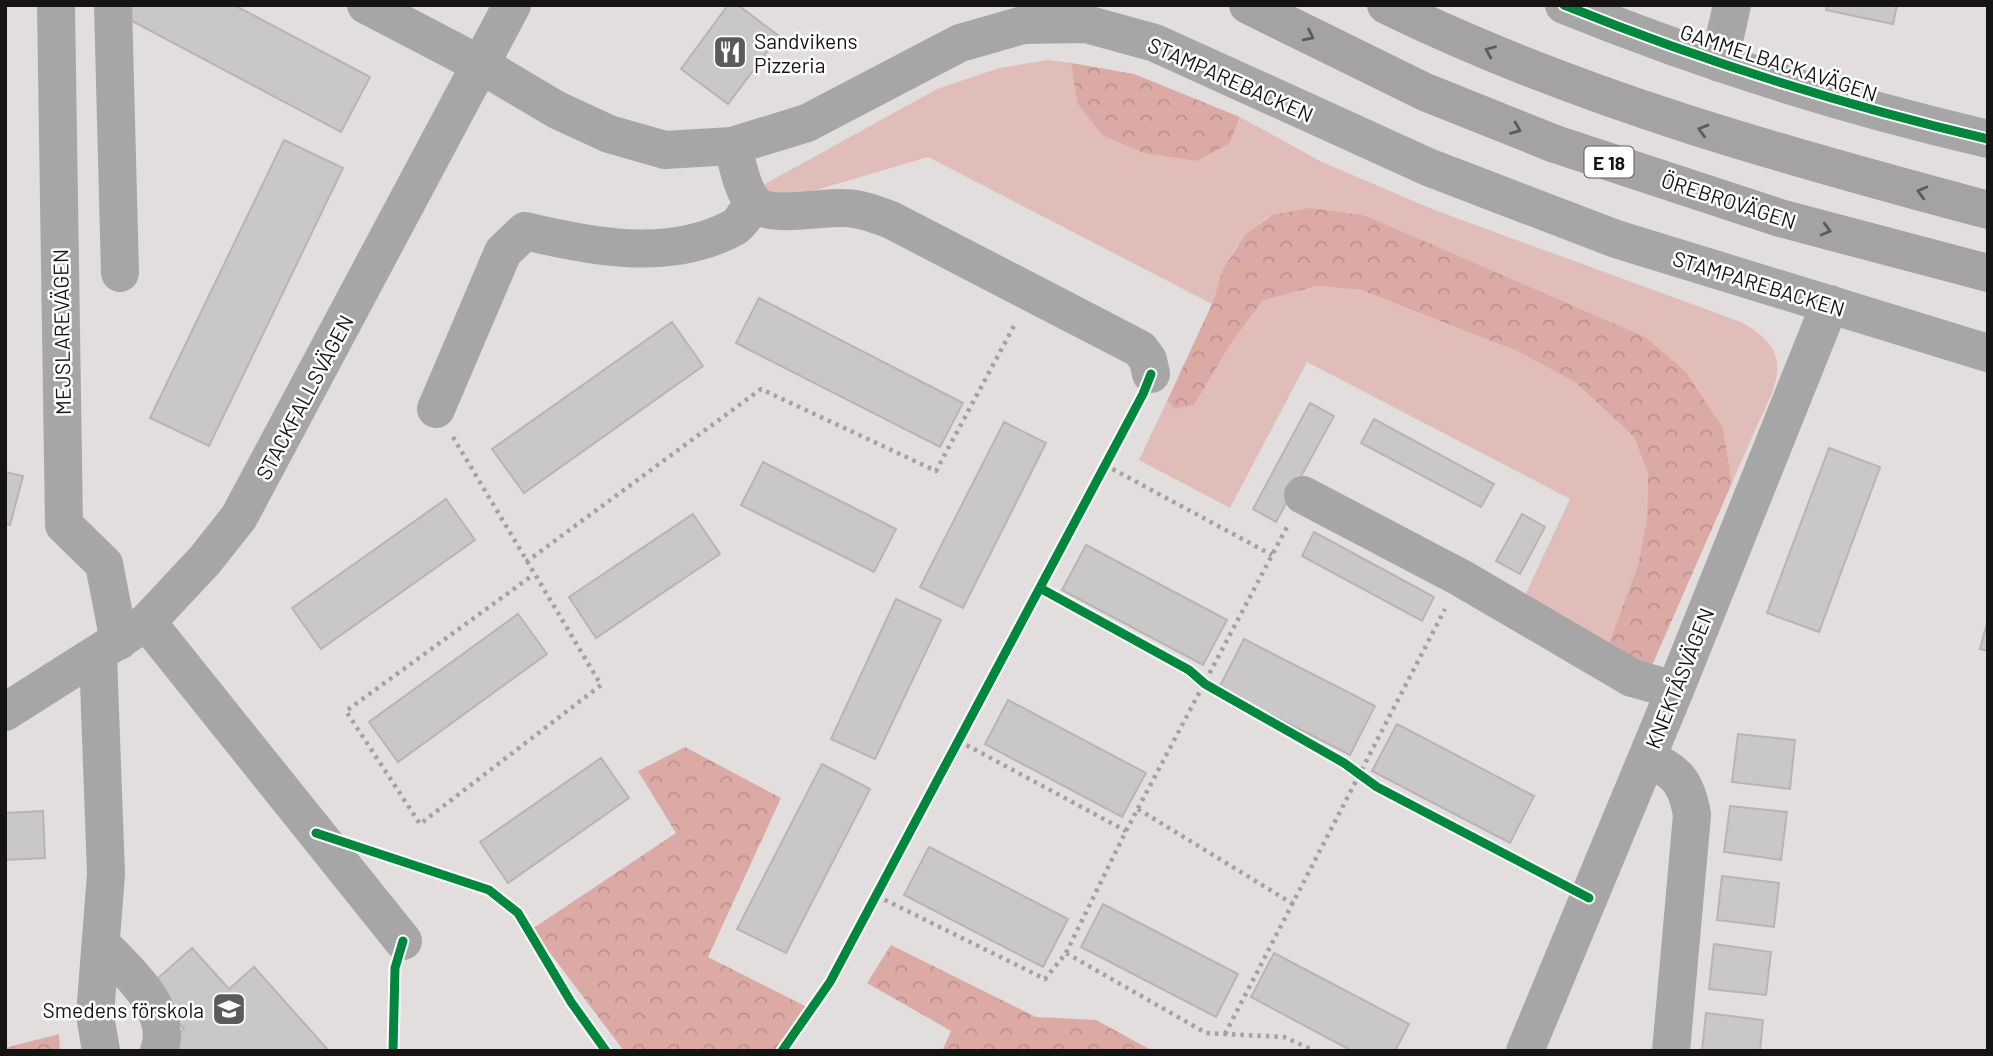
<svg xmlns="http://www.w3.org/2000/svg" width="1993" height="1056" font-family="Barlow,sans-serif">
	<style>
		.grass { fill: #e1bdb9 }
		.forest { fill: url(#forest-crowns) }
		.building { fill: #cac7c7; stroke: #b7b4b3; stroke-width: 2 }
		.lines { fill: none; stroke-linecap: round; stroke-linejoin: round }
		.path { stroke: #a3a2a2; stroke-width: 4.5; stroke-dasharray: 3.5 5; stroke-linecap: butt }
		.minor { stroke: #a6a6a6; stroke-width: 38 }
		.highway { stroke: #a5a3a2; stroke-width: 38 }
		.cycleway-casing { stroke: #fff; stroke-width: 13 }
		.cycleway { stroke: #00873e; stroke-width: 9 }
		.oneway { stroke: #5e5c5a }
		.labels { text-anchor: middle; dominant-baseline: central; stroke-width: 5; stroke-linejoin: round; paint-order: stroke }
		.shield { fill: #fff; stroke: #5c5a5a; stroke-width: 2 }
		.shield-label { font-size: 19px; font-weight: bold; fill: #161413 }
		.poi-label { font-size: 21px; fill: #161413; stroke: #fff; text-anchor: start }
		.street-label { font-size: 21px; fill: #161413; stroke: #fff }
	</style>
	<defs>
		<pattern id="forest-crowns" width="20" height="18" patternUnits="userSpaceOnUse" patternTransform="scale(1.75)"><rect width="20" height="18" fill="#dcaaa5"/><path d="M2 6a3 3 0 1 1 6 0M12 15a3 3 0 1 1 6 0" fill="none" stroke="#bc918d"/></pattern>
	</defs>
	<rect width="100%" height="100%" fill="#e2dede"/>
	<path class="grass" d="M 1048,60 L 1071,63 L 1077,103 L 1103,135 L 1143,153 L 1230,143 L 1240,117 L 1322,162 L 1432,209 L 1741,322 C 1796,352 1778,382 1756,428 C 1748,446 1740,465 1732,483 L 1723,428 L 1271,215 C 1234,242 1225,260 1212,304 L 928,157 L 769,204 L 761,194 L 765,184 L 937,89 L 999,68 Z
		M 1317,286 L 1359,290 L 1517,351 L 1576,383 L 1634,437 L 1648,474 L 1647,518 L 1638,565 L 1607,648 L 1520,606 L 1570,499 L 1307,362 L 1230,508 L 1139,460 L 1167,401 L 1175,409 L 1262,301 Z"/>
	<path class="forest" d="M 1071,63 L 1134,74 L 1240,117 L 1230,143 L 1197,161 L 1143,153 L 1102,135 L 1077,103 Z
		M 1310,208 L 1366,216 L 1645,337 L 1686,372 L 1723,428 L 1732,483 L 1650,670 L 1607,648 L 1638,565 L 1647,518 L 1648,474 L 1634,437 L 1576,383 L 1517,351 L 1360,290 L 1317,286 L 1262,301 L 1231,343 L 1194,405 L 1175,409 L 1167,401 L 1212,304 L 1223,269 L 1245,235 L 1272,215 Z
		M 685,747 L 781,798 L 708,957 L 807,1007 L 777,1051 L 624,1051 L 532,929 L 676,833 L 638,771 Z
		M 891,945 L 1036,1017 L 1096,1020 L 1153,1051 L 942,1051 L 951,1031 L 867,983 Z
		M 59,1034 L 60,1051 L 5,1051 L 5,1048 Z"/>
	<path class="building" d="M 121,5 L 234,5 L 370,77 L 341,132 L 117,13 Z
		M 728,5 L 738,5 L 779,36 L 728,104 L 681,69 Z
		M 1827,5 L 1897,5 L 1893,24 L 1826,10 Z
		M 284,140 L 343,168 L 209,446 L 150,418 Z
		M 759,298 L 963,403 L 940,447 L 736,343 Z
		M 672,322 L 703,366 L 524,493 L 492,449 Z
		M 1310,403 L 1334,416 L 1276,522 L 1253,509 Z
		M 1374,419 L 1494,484 L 1481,507 L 1361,443 Z
		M 1004,422 L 1046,443 L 963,608 L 920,587 Z
		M 1829,448 L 1880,467 L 1819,632 L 1767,613 Z
		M 763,462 L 896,529 L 874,572 L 741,505 Z
		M 5,472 L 23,476 L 10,525 L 5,524 Z
		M 446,499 L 475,540 L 321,649 L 292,608 Z
		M 693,514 L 720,554 L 596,638 L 569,597 Z
		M 1522,514 L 1545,527 L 1520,574 L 1496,561 Z
		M 1314,532 L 1434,597 L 1422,621 L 1302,556 Z
		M 1086,545 L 1227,620 L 1203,665 L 1062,590 Z
		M 896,599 L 941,620 L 875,759 L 831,739 Z
		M 518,614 L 547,654 L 398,762 L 369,722 Z
		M 1988,619 L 1988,651 L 1980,649 Z
		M 1244,639 L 1375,706 L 1350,755 L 1219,688 Z
		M 1008,700 L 1146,773 L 1122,817 L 985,744 Z
		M 1397,724 L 1534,796 L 1510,843 L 1372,771 Z
		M 1738,734 L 1795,740 L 1790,789 L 1732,782 Z
		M 601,758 L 629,798 L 508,883 L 480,842 Z
		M 822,764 L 870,789 L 786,953 L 737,929 Z
		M 1730,806 L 1787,812 L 1781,860 L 1724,852 Z
		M 43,811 L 45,858 L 5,860 L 5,813 Z
		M 929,847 L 1068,919 L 1043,967 L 904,895 Z
		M 1722,876 L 1779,883 L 1774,927 L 1717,920 Z
		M 1103,904 L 1238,974 L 1216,1017 L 1081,947 Z
		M 1714,944 L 1771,952 L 1766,995 L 1709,989 Z
		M 192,948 L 229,989 L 254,967 L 329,1051 L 178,1051 L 170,1042 L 184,1029 L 148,987 Z
		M 1274,953 L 1409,1024 L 1395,1051 L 1352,1051 L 1251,997 Z
		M 1706,1013 L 1763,1020 L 1760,1051 L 1702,1051 Z"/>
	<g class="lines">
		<path class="path" d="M 453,437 L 601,685 L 420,824 L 346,711 L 533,575
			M 1105,465 L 1272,555
			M 526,562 L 761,389 L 936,471 L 1015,324
			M 959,741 L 1126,831
			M 1138,809 L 1293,904
			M 877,896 L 1045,979 L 1066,953 L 1206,1033 L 1284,1037 L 1315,1051
			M 1066,953 L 1126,831 L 1288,525
			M 1225,1034 L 1445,609"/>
		<path class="minor" d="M 56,5 L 64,525 L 104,564 L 119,641
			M 113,5 L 120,273
			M 366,5 L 481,65 L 557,110 L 609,134 L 665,150 L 732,146 L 807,123 L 960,43 L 1023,25 L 1086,24 L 1155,43 L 1428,167 L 1616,239 L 1988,353
			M 1564,5 C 1702,61 1842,105 1988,139
			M 1719,63 L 1732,5
			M 732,146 C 738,162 741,189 753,202 C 767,219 821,207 843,208 C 859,208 875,214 891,220 L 1140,349 L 1148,360 L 1151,374
			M 436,409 L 503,252 L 525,231 C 592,247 669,262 733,228 C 741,224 748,210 753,203
			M 1303,495 L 1461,578 L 1632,678 L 1675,690
			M 147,622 L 403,941
			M 98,655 L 106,874 L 95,1015 L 101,1051
			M 5,712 L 147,622 L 205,560 L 239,517 L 512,5
			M 1647,759 C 1677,770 1687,784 1692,815 L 1671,1051
			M 101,944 C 126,969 174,1011 159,1051
			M 1525,1051 L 1675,690 L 1830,304"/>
		<path class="highway" d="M 1248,5 L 1425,92 L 1555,144 L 1780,218 L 1988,273
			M 1386,5 C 1578,99 1782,155 1988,210"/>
		<g class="cycleway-casing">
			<path id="cycleway" d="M 1564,5 C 1702,61 1842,105 1988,139
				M 1040,588 L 1189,670 L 1205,684 L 1344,763 L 1377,787 L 1589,898
				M 316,833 L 489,890 L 518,913 L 571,1002 L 606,1051
				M 393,1051 L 395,968 L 403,941
				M 782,1051 L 830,982 L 1143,394 L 1151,374"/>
		</g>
		<use href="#cycleway" class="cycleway"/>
	</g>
	<defs><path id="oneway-chevron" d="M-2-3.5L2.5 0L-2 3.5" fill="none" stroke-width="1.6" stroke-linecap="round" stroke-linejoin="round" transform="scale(1.75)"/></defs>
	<g class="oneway">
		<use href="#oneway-chevron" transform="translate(1309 36) rotate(26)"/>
		<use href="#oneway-chevron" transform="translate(1490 51) rotate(-157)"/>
		<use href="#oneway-chevron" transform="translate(1516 129) rotate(22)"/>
		<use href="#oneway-chevron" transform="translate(1703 130) rotate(-163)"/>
		<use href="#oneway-chevron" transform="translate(1922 192) rotate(-165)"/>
		<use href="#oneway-chevron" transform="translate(1826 230) rotate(15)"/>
	</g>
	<defs>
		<g id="restaurant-square" transform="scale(1.75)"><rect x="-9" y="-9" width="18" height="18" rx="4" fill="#5d5b5a" stroke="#fff"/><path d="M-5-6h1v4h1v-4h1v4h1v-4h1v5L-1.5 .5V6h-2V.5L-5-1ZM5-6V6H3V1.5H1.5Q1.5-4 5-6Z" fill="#fff"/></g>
		<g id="school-square" transform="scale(1.75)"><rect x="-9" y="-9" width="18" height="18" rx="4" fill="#5d5b5a" stroke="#fff"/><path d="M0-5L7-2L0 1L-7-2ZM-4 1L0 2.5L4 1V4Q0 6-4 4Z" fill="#fff"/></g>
	</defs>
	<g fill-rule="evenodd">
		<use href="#restaurant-square" x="730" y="52"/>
		<use href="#school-square" x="229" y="1009"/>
	</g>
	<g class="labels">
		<rect class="shield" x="1584.5" y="146.5" width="49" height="31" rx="5"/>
		<g class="shield-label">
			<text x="1609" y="162">E 18</text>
		</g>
		<g class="poi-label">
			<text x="754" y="40">Sandvikens<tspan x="754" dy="24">Pizzeria</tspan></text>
			<text x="204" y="1009" text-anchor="end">Smedens förskola</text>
		</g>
		<g class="street-label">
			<text transform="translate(1779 62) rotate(18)">GAMMELBACKAVÄGEN</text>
			<text transform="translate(1231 79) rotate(24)">STAMPAREBACKEN</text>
			<text transform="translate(1729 200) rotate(18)">ÖREBROVÄGEN</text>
			<text transform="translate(1759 283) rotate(17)">STAMPAREBACKEN</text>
			<text transform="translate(61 332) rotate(-91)">MEJSLAREVÄGEN</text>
			<text transform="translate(304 397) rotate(-62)">STACKFALLSVÄGEN</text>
			<text transform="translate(1679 678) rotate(-68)">KNEKTÅSVÄGEN</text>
		</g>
	</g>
	<rect width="1993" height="1056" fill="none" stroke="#161413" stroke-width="14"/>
</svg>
